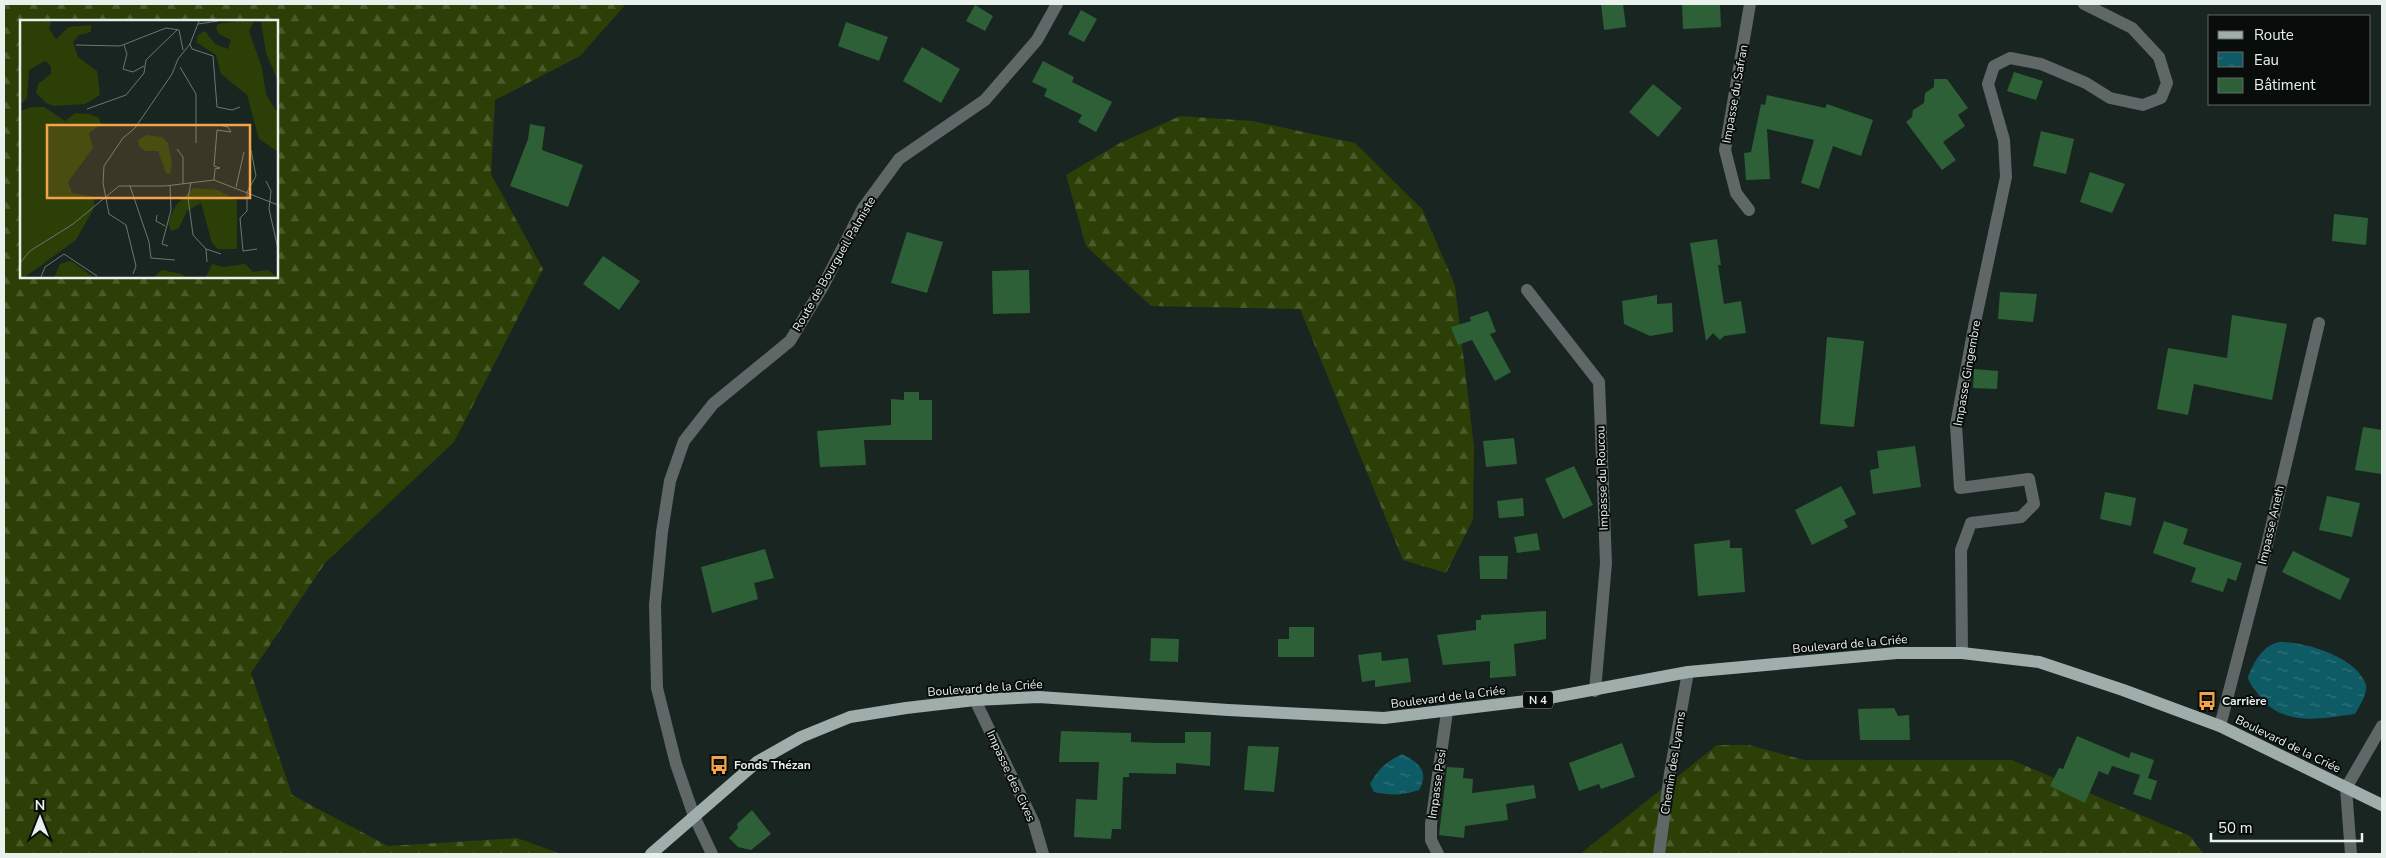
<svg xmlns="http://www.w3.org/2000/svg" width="2386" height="858" font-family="'Nunito Sans',sans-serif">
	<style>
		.forest { fill: url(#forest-firs); fill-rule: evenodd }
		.water { fill: url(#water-ripples) }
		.building { fill: #2d6036 }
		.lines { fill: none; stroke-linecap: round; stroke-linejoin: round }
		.minor { stroke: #606767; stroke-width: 12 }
		.tertiary { stroke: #606767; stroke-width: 12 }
		.primary { stroke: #9fadab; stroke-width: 12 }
		.labels { text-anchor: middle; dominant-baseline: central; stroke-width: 4; stroke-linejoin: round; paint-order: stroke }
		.shield { fill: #080d0b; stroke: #a6ada9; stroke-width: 1 }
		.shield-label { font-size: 11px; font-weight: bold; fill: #e9f1ed }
		.street-label { font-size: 12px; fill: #e9f1ed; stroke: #080d0b }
		.poi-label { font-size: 12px; font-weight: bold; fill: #e9f1ed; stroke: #080d0b; text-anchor: start }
		.inset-road { fill: none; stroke: #6c7773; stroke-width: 1 }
		.view { fill: #f6a247; fill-opacity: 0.15; stroke: #f6a247; stroke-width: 2.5 }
		.inset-edge { fill: none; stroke: #e9f1ed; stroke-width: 2.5 }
	</style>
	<defs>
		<pattern id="forest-firs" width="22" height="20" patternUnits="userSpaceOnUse" patternTransform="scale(1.25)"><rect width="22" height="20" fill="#2c3f06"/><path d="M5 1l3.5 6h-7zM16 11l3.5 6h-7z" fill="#4b5b2b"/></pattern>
		<pattern id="water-ripples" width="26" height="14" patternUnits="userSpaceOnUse" patternTransform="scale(1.25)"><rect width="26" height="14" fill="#0e5b66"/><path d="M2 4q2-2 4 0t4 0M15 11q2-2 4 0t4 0" fill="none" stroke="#31737c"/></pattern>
	</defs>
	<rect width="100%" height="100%" fill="#192521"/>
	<path class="forest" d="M 4,4 L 626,4 L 580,56 L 495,100 L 491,174 L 543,269 L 454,442 L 325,563 L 251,673 L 292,795 L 388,846 L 517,838 L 561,854 L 4,854 ZM 21,21 L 276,21 L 276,276 L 21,276 Z
		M 1180,116 L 1252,121 L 1355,143 L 1422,209 L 1455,285 L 1474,447 L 1473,520 L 1446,573 L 1403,560 L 1300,309 L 1151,306 L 1086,246 L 1066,175 L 1120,143 Z
		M 1717,745 L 1749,745 L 1804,760 L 2012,760 L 2190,836 L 2204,854 L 1580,854 Z"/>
	<path class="water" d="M 2279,642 C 2305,642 2356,656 2366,685 C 2368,693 2359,707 2355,714 C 2321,719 2280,727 2258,694 C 2254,688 2249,684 2248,677 C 2254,662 2262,646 2279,642 Z
		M 1402,754 C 1418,762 1430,771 1419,790 C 1403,795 1391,796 1374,792 L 1370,784 C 1379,768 1386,762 1402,754 Z"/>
	<path class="building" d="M 1601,4 L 1623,4 L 1626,27 L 1604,30 Z
		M 1682,4 L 1720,4 L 1721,27 L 1683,29 Z
		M 975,5 L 993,16 L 985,31 L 966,21 Z
		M 1081,10 L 1097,19 L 1084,42 L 1068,34 Z
		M 846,22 L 888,37 L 879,61 L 838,46 Z
		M 922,47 L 960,69 L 941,103 L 903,81 Z
		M 1043,61 L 1074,77 L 1072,82 L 1112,102 L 1096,132 L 1078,122 L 1082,115 L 1044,96 L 1047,89 L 1032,82 Z
		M 2014,72 L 2043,81 L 2036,100 L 2007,91 Z
		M 1934,79 L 1947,79 L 1968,108 L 1958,115 L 1965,126 L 1943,142 L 1956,160 L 1942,170 L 1906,122 L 1912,117 L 1913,110 L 1924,103 L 1925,93 L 1934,87 Z
		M 1653,84 L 1682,108 L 1658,137 L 1629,112 Z
		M 1767,95 L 1825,108 L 1827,104 L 1873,120 L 1861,156 L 1833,146 L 1819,189 L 1801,183 L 1814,140 L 1767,129 L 1770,179 L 1746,180 L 1744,153 L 1751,152 L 1761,104 L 1765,105 Z
		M 530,124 L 545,127 L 542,150 L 583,165 L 568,207 L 510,186 L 528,139 Z
		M 2041,131 L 2074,139 L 2066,174 L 2033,166 Z
		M 2090,172 L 2125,184 L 2112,213 L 2080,202 Z
		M 2334,214 L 2368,218 L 2366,245 L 2332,241 Z
		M 907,232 L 943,242 L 927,293 L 891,283 Z
		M 1717,239 L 1721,265 L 1718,265 L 1724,304 L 1741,301 L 1746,333 L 1724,336 L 1720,340 L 1713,333 L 1706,341 L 1690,243 Z
		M 603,256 L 640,281 L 619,310 L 583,284 Z
		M 1029,270 L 1030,313 L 993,314 L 992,271 Z
		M 2000,292 L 2037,294 L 2033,322 L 1998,319 Z
		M 1657,295 L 1657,304 L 1672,303 L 1673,332 L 1650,336 L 1624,324 L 1622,301 Z
		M 1488,311 L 1496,332 L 1490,334 L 1511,372 L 1495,381 L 1472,340 L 1458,345 L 1451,327 L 1471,321 L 1470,317 Z
		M 2232,315 L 2287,324 L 2272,400 L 2194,384 L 2188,415 L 2157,409 L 2168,348 L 2227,358 Z
		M 1827,337 L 1864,341 L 1854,427 L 1820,424 Z
		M 1974,369 L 1998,371 L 1997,389 L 1973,388 Z
		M 904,392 L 919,392 L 919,400 L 932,400 L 932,440 L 864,440 L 866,465 L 820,467 L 817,431 L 891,425 L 891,399 L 904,400 Z
		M 2363,427 L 2382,430 L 2382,474 L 2355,470 Z
		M 1514,438 L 1517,464 L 1486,467 L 1483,441 Z
		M 1915,446 L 1921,487 L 1873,494 L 1870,470 L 1879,468 L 1877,451 Z
		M 1574,466 L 1593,505 L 1563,519 L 1545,479 Z
		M 1841,486 L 1856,514 L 1844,520 L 1848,527 L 1812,545 L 1795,510 Z
		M 2105,492 L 2136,498 L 2131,526 L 2100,519 Z
		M 2327,496 L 2360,503 L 2352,537 L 2319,530 Z
		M 1523,498 L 1524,516 L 1499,518 L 1497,501 Z
		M 2164,521 L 2188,529 L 2183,544 L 2242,563 L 2236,581 L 2228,578 L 2223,592 L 2213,589 L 2191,582 L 2196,568 L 2153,553 Z
		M 1537,533 L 1540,550 L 1517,553 L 1514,537 Z
		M 1730,540 L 1730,548 L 1742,548 L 1745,592 L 1698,596 L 1694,544 Z
		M 765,549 L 774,578 L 754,583 L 758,599 L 712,613 L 701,567 Z
		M 2293,551 L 2350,579 L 2340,600 L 2282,572 Z
		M 1479,556 L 1508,556 L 1507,579 L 1480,579 Z
		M 1546,611 L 1546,639 L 1514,644 L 1516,676 L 1490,678 L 1490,661 L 1443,665 L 1437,635 L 1476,630 L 1476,620 L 1481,620 L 1481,615 Z
		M 1289,627 L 1314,627 L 1314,657 L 1278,657 L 1278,639 L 1289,639 Z
		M 1151,638 L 1179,639 L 1178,662 L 1150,661 Z
		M 1381,652 L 1382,661 L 1408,658 L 1411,682 L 1375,687 L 1375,680 L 1362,682 L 1358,655 Z
		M 1894,708 L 1898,716 L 1909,715 L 1910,740 L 1860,740 L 1858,709 Z
		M 1061,731 L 1131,733 L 1131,742 L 1158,743 L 1185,743 L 1185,732 L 1211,732 L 1210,766 L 1176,763 L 1176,774 L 1129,773 L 1129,777 L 1123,777 L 1121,829 L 1112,829 L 1111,839 L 1074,837 L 1076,799 L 1097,800 L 1099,762 L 1059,762 Z
		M 2077,736 L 2129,758 L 2131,752 L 2154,760 L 2148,778 L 2157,781 L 2151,800 L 2133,794 L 2140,775 L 2112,766 L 2108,775 L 2099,771 L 2085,803 L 2050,786 L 2059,768 L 2063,769 Z
		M 1622,743 L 1635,777 L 1601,789 L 1599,784 L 1579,791 L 1569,763 Z
		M 1248,746 L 1279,747 L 1274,792 L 1244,790 Z
		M 1447,767 L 1464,768 L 1463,778 L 1473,779 L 1472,793 L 1534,785 L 1536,798 L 1506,804 L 1508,820 L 1465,826 L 1464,838 L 1439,835 Z
		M 752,810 L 771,834 L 751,850 L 738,847 L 729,838 L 738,828 L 737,824 Z"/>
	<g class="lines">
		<path class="minor" d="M 1749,210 L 1736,193 L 1725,150 L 1750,4
			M 1527,290 L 1599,382 L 1606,563 L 1595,691
			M 1962,653 L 1961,550 L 1971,523 L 2021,517 L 2034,504 L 2029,479 L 1960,488 L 1956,425 L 1974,327 L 2006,177 L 2004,140 L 1988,84 L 1994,66 L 2010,58 L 2041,64 L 2086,83 L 2110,98 L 2143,105 L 2161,98 L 2167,83 L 2159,57 L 2132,28 L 2084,4
			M 975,700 L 1034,823 L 1043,854
			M 2220,726 L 2266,549 L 2319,323
			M 694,816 L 712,854
			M 1438,854 L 1431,840 L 1431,824 L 1447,712
			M 1659,854 L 1670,773 L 1688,672
			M 2351,854 L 2346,788 L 2382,726"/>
		<path class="tertiary" d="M 694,816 L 676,764 L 657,688 L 655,605 L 662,532 L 670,481 L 684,441 L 713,404 L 790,341 L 822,288 L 863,208 L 899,159 L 985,100 L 1037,40 L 1057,4"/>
		<path class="primary" d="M 651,854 L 757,762 L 801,737 L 850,717 L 906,708 L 975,700 L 1039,697 L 1228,710 L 1384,718 L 1543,699 L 1688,672 L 1897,653 L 1962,653 L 2039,662 L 2123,690 L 2220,726 L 2382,805"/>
	</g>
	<defs>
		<g id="bus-bare" transform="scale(1.5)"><path d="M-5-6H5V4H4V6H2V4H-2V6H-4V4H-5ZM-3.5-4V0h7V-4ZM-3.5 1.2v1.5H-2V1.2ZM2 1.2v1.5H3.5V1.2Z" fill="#f6a247" stroke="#080d0b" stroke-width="2.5" paint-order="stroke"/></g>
	</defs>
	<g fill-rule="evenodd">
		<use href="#bus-bare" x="2207" y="701"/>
		<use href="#bus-bare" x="719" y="765"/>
	</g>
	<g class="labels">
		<rect class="shield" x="1523" y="691.5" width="30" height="17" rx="4"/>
		<g class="shield-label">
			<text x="1538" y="700">N 4</text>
		</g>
		<g class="street-label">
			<text transform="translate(1735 94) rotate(-80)">Impasse du Safran</text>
			<text transform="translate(834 264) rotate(-60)">Route de Bourgueil Palmiste</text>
			<text transform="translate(1967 373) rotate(-80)">Impasse Gingembre</text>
			<text transform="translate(1602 478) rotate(-92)">Impasse du Roucou</text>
			<text transform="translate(2271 525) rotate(-77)">Impasse Aneth</text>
			<text transform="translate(1850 644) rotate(-5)">Boulevard de la Criée</text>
			<text transform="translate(985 688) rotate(-4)">Boulevard de la Criée</text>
			<text transform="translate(1448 697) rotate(-7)">Boulevard de la Criée</text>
			<text transform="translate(2288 744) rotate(26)">Boulevard de la Criée</text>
			<text transform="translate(1673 763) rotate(-81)">Chemin des Lyanns</text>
			<text transform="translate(1011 776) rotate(65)">Impasse des Cives</text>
			<text transform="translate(1437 784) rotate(-82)">Impasse Pesi</text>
		</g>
		<g class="poi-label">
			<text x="2222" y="701">Carrière</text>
			<text x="734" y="765">Fonds Thézan</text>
		</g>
	</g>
	<g transform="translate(20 20)">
		<rect width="258" height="258" fill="#192521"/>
		<path d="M 0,1 L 31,1 L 29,9 L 36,19 L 49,7 L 71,5 L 71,12 L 59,15 L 53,22 L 58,37 L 77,51 L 80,75 L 65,84 L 34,86 L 26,83 L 16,73 L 18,64 L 31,54 L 31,46 L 25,41 L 9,50 L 7,78 L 0,85 ZM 218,1 L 257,1 L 257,59 L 246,33 L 241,2 L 234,1 L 229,11 L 242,48 L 246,74 L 257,92 L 257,131 L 239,119 L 227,75 L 201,54 L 196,35 L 176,22 L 178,15 L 185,11 L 195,24 L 208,29 L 211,20 L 199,14 L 196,8 L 198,4 ZM 12,87 L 24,87 L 45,101 L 55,93 L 69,94 L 79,98 L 81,104 L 69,113 L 73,128 L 48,162 L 52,173 L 75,177 L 73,190 L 56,220 L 5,257 L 0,257 L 0,91 ZM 127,115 L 142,117 L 148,123 L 152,143 L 150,154 L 146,153 L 138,131 L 125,131 L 119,126 L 118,120 ZM 173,168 L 198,170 L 217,181 L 217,229 L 198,229 L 192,223 L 181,183 L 167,191 L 159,208 L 151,211 L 148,202 L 156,185 ZM 49,241 L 53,242 L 73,257 L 34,257 L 40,244 Z" fill="#2c3f06"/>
		<path d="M 192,244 L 203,247 L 225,244 L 233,252 L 248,250 L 257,257 L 186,257 ZM 142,250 L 161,254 L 166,257 L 134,257 Z" fill="#2c3f06"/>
		<path class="inset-road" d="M 178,4 L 198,1M 170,24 L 172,29 L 193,36 L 197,87 L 212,90 L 220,87M 56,25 L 100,26 L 146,8 L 159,10 L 163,30M 104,25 L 107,34 L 103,49 L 113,52 L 124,46M 160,47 L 176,74 L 176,123M 67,89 L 106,75 L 124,53 L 126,40 L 157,10M 157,129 L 163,137 L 163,164M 231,130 L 236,156 L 227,172 L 227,191 L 220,198 L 223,231 L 237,229M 194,160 L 195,149 L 200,148 L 194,146 L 197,110 L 211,112 L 208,107 L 199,105M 246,161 L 251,171 L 249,189 L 258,229M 171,162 L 168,178 L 173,215 L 186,229 L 187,242M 110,166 L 129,222 L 131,238 L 155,240M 216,167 L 224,132M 137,195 L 136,201 L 145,206M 148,226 L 142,224 L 151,190 L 150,165M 186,229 L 201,234M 0,243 L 10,231 L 53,204 L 99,166 L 145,166 L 194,160 L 258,185M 113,254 L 116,246 L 106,205 L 89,194 L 83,163 L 84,146 L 103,118 L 115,108 L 152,54 L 158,39 L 170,24 L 179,1M 21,257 L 25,247 L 44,234 L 77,256"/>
		<path class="view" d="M 27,105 L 230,105 L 230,178 L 27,178 Z"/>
		<rect width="258" height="258" class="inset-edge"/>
	</g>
	<rect width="2386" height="858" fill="none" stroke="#e9f1ed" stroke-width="10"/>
	<rect x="2208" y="15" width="162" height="90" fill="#080d0b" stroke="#626865"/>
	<rect x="2218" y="31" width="25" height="8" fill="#9fadab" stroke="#626865"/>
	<text x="2254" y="40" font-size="15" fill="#e9f1ed">Route</text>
	<rect x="2218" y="52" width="25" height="15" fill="url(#water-ripples)" stroke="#626865"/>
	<text x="2254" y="65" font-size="15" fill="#e9f1ed">Eau</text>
	<rect x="2218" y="78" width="25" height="15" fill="#2d6036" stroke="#626865"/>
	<text x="2254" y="90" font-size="15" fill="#e9f1ed">Bâtiment</text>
	<g transform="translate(40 818)" stroke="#080d0b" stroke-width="4" paint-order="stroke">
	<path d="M0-4L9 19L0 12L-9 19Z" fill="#e9f1ed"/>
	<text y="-8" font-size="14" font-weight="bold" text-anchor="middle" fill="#e9f1ed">N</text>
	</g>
	<path d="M2211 833v8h151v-8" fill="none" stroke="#e9f1ed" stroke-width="2.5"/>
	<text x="2218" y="833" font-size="15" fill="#e9f1ed" stroke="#080d0b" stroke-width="4" paint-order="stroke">50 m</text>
</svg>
